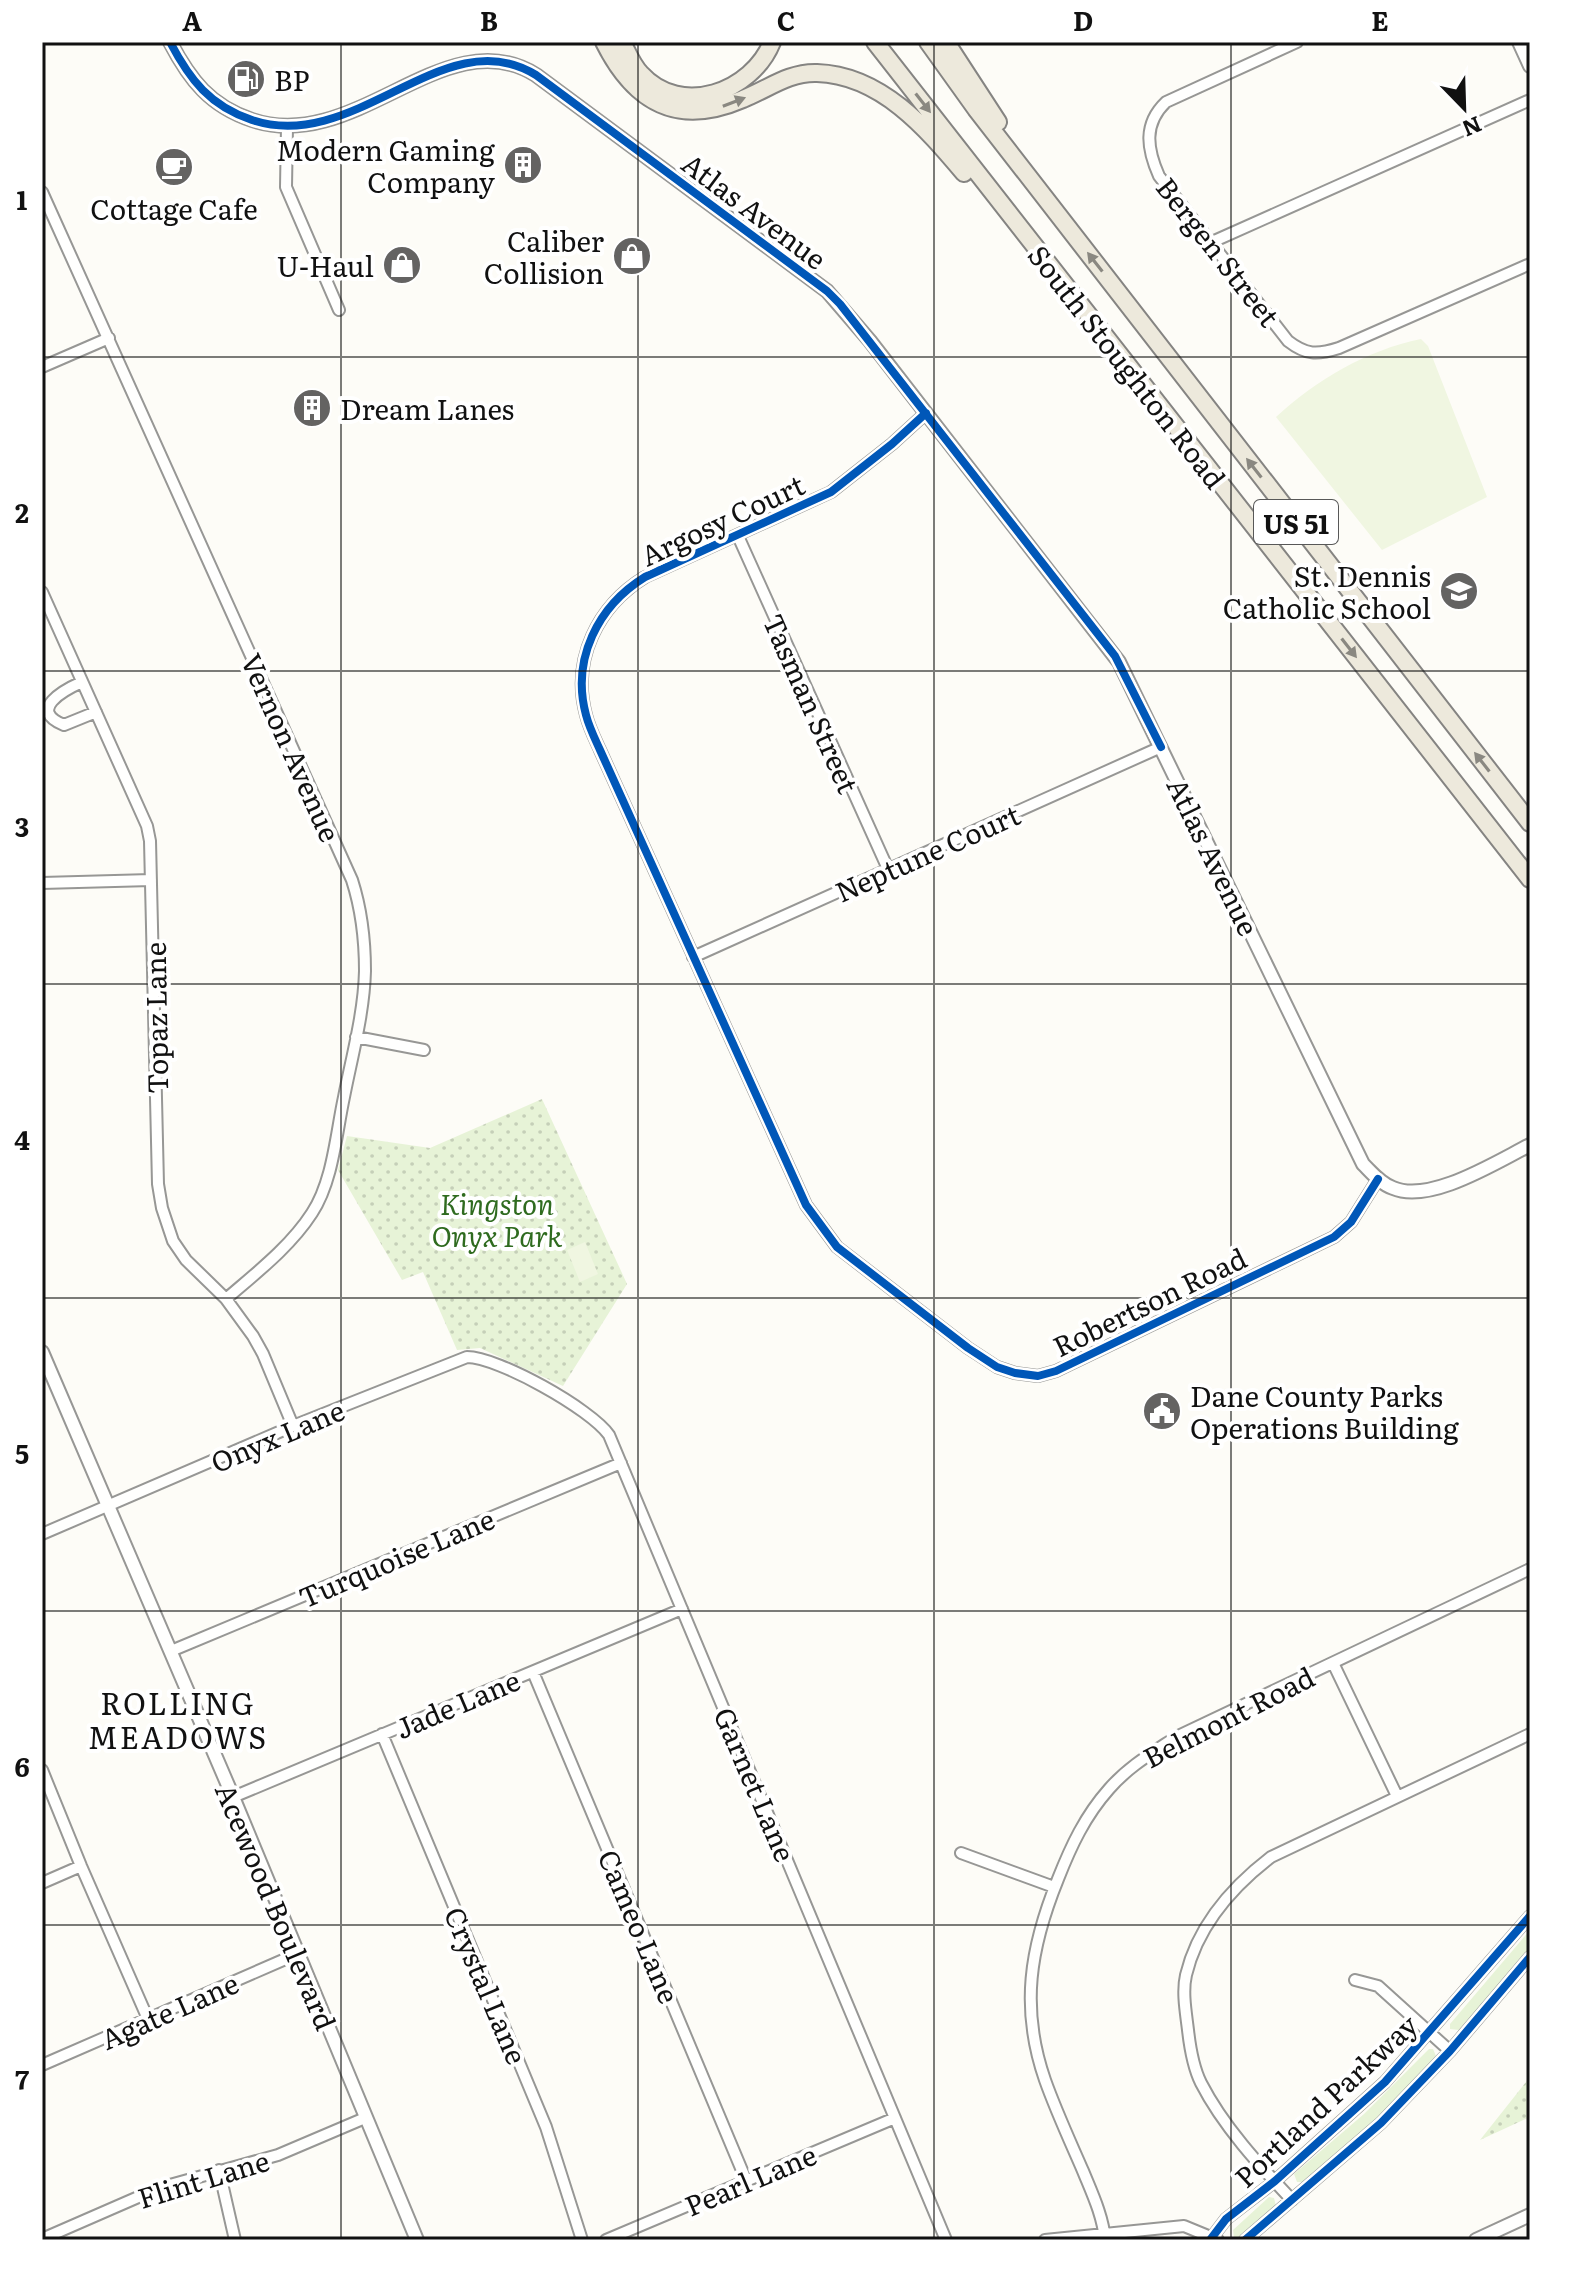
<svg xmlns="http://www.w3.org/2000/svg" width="1572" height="2282" font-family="Literata,serif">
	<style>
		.grass { fill: #e7f3d7 }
		.park { fill: url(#park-dots) }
		.pitch { fill: #f0f6e1 }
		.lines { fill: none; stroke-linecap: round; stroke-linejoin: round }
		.minor-casing { stroke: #979795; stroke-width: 14 }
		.tertiary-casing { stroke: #979795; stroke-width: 16 }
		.primary-casing { stroke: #858482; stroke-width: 20 }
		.minor { stroke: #fffffe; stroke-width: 10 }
		.tertiary { stroke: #fffffe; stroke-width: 12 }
		.primary { stroke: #ede9dc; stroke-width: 16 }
		.cycleway-casing { stroke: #fff; stroke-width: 13 }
		.cycleway { stroke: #0057b8; stroke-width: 8 }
		.oneway { fill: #8a8881 }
		.grid { fill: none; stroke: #111; stroke-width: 2; stroke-opacity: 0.55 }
		.labels { text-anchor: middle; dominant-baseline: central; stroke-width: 8; stroke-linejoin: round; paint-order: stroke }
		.shield { fill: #fff; stroke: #585858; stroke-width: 2 }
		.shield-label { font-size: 26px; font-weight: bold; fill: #111 }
		.poi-label { font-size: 28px; fill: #111; stroke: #fff; text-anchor: end }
		.street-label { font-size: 28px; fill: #111; stroke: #fff }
		.park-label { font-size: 28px; font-style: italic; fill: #2f6b1f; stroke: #fff }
		.neighbourhood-label { font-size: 30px; letter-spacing: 2px; fill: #111; stroke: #fff }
		.neatline { fill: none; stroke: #111; stroke-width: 3 }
		.grid-label { font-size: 26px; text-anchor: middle; font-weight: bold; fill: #111 }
	</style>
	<defs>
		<pattern id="park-dots" width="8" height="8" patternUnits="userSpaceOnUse" patternTransform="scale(2)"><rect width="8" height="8" fill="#e7f3d7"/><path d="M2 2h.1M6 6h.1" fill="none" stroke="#c5cfb8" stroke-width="1.8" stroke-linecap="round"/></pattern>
	</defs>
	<rect width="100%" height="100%" fill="#fdfcf7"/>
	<path class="grass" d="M 1530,1930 L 1530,1949 L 1459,2030 L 1450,2029 L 1450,2024 Z
		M 1429,2049 L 1433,2049 L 1436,2056 L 1383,2113 L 1305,2182 L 1297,2182 L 1294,2174 L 1364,2114 Z
		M 1269,2197 L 1274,2198 L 1276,2206 L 1242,2238 L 1234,2238 L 1233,2230 Z"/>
	<path class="park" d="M 542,1099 L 627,1284 L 563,1386 L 480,1348 L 457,1350 L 423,1272 L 402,1280 L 338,1170 L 347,1136 L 430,1148 Z
		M 1530,2077 L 1530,2117 L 1480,2140 Z"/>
	<path class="pitch" d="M 1421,339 L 1428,346 L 1487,497 L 1382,550 L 1276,417 C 1316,380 1367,350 1421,339 Z
		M 585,1242 L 598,1274 L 580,1282 L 567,1250 Z"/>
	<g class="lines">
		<g class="minor-casing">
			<path id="minor" d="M 1297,42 L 1166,102 C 1143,124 1147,149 1159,176 L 1288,341 C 1306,355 1317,355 1339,348 L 1530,264
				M 287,127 L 286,187 L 339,310
				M 42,192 L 352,880 C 361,908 365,942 365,971 C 364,1013 352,1056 344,1097 C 336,1134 333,1181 312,1213 C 290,1247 256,1273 226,1299
				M 1212,242 L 1530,100
				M 42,367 L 109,338
				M 926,413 L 892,444 L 831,492 L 645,577 C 598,606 571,659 586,715 C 589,727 595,739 600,750 L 806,1205 L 837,1247 L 968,1348 L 997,1367 L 1015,1373 L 1038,1376 L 1056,1371 L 1334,1237 L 1351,1222 L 1378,1179
				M 738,536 L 888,869
				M 42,592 L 147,826 L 150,841 L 158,1184 L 162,1208 L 173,1241 L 186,1260 L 226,1299 L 253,1336 L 263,1354 L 293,1426
				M 82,682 C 64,690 27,710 64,725 L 96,712
				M 42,883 L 151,880
				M 693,957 L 1161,747
				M 356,1037 L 424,1050
				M 42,1534 L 293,1426 L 467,1357 C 498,1357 591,1409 609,1435 L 946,2240
				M 171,1651 L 621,1463
				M 1333,1663 L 1397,1796
				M 533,1672 L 746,2180
				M 382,1734 L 546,2127 L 582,2240
				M 42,1770 L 81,1866 L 148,2019
				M 233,1797 L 682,1609
				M 961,1853 L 1054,1887
				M 42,1883 L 81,1866
				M 1355,1980 L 1378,1986 L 1450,2051
				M 42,2065 L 297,1954
				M 219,2170 L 235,2240
				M 1292,2200 C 1259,2165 1223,2126 1201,2083 C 1193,2067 1190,2048 1188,2030 C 1186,2013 1182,1992 1186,1975 C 1198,1925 1232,1887 1271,1857 L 1530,1734
				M 42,2239 L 159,2188 L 278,2155 L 365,2118
				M 606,2240 L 895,2118
				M 1045,2240 L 1184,2226 L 1218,2240
				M 1105,2240 C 1103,2216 1092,2193 1083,2171 C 1070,2141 1056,2111 1045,2080 C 1020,2008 1030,1948 1058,1879 C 1071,1846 1085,1816 1109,1789 C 1128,1767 1152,1753 1176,1737 L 1530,1569
				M 1210,2240 L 1226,2219 L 1275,2181 L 1385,2082 L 1530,1916
				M 1245,2240 L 1381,2123 L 1450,2051 L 1530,1957"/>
		</g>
		<g class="tertiary-casing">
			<path id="tertiary" d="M 170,42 C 190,80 210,106 252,120 C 356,155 445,18 536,75 L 827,291 L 870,341 L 1119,662 L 1363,1164 C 1372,1173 1381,1184 1393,1188 C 1430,1204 1496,1162 1530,1145
				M 1519,42 L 1530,66
				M 42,1352 L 233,1797 L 417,2240
				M 1476,2240 L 1530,2215"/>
		</g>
		<g class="primary-casing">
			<path id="primary" d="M 604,42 C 635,104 678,127 743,99 C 768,89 789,72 817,73 C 881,75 926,128 964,173
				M 622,42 C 628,53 632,65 641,74 C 681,118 752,92 772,42
				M 875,42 L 1530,879
				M 928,42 L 976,109 L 1530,823
				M 946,42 L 998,122"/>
		</g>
		<use href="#minor" class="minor"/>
		<use href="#tertiary" class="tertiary"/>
		<use href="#primary" class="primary"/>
		<g class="cycleway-casing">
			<path id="cycleway" d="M 170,42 C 190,80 210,106 252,120 C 356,155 445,18 536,75 L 827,291 L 840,304 L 1115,656 L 1161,747
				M 926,413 L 892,444 L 831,492 L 645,577 C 598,606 571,659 586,715 C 589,727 595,739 600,750 L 806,1205 L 837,1247 L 968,1348 L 997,1367 L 1015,1373 L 1038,1376 L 1056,1371 L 1334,1237 L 1351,1222 L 1378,1179
				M 1210,2240 L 1226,2219 L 1275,2181 L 1385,2082 L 1530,1916
				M 1245,2240 L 1381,2123 L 1450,2051 L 1530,1957"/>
		</g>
		<use href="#cycleway" class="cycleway"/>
	</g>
	<defs><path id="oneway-solid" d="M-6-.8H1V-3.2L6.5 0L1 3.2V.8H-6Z" transform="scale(2)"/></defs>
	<g class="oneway">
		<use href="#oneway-solid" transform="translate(734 102) rotate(-21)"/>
		<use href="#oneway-solid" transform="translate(923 103) rotate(52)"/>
		<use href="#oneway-solid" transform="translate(1095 262) rotate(-128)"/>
		<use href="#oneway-solid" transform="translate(1254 468) rotate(-128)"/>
		<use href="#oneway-solid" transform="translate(1349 648) rotate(52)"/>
		<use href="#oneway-solid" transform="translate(1482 762) rotate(-128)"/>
	</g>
	<path class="grid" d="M 341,42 L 341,2240M 638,42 L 638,2240M 934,42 L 934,2240M 1231,42 L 1231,2240M 42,357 L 1530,357M 42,671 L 1530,671M 42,984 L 1530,984M 42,1298 L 1530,1298M 42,1611 L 1530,1611M 42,1925 L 1530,1925"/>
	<defs>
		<g id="fuel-disc" transform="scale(2)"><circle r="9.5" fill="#646362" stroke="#fff"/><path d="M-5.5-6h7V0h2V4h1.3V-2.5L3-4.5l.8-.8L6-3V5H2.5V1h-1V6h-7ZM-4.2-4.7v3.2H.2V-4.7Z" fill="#fff"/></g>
		<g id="building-disc" transform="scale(2)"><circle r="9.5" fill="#646362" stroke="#fff"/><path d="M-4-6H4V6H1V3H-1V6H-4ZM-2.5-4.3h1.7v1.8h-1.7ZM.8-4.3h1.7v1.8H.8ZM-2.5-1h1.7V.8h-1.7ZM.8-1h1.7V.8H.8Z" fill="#fff"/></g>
		<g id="cafe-disc" transform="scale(2)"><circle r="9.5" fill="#646362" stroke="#fff"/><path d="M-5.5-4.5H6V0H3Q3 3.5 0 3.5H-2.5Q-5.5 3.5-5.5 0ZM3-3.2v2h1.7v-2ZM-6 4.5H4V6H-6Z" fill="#fff"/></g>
		<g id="shop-disc" transform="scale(2)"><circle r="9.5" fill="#646362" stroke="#fff"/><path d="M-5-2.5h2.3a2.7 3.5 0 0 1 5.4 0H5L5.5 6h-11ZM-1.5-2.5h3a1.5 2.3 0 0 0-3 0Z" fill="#fff"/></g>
		<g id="school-disc" transform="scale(2)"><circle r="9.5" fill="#646362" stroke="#fff"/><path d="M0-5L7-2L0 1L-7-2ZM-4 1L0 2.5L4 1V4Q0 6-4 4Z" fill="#fff"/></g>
		<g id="civic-disc" transform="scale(2)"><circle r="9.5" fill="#646362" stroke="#fff"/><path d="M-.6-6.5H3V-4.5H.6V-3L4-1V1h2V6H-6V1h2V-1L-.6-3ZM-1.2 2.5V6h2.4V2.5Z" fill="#fff"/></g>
	</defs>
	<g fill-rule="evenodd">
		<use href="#fuel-disc" x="246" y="79"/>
		<use href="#building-disc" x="523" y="165"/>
		<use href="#cafe-disc" x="174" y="167"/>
		<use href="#shop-disc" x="632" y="256"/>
		<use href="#shop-disc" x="402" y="265"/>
		<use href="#building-disc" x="312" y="408"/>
		<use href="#school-disc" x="1459" y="591"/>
		<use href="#civic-disc" x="1162" y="1411"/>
	</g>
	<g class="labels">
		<rect class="shield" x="1254" y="500" width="84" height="44" rx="6"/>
		<g class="shield-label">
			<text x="1296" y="522">US 51</text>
		</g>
		<g class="poi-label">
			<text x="274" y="79" text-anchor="start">BP</text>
			<text x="495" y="149">Modern Gaming<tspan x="495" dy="32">Company</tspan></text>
			<text x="174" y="208" text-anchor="middle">Cottage Cafe</text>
			<text x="604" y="240">Caliber<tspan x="604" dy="32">Collision</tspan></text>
			<text x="374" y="265">U-Haul</text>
			<text x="340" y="408" text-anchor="start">Dream Lanes</text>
			<text x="1431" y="575">St. Dennis<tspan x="1431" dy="32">Catholic School</tspan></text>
			<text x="1190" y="1395" text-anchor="start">Dane County Parks<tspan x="1190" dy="32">Operations Building</tspan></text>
		</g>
		<g class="street-label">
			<text transform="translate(755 210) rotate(37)">Atlas Avenue</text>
			<text transform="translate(1219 251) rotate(52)">Bergen Street</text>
			<text transform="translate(1128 366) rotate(52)">South Stoughton Road</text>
			<text transform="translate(722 519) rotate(-25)">Argosy Court</text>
			<text transform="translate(812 703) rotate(66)">Tasman Street</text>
			<text transform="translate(292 747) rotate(66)">Vernon Avenue</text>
			<text transform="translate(927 852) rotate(-24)">Neptune Court</text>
			<text transform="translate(1214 856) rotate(64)">Atlas Avenue</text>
			<text transform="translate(155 1018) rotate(-91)">Topaz Lane</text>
			<text transform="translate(1149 1301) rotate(-26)">Robertson Road</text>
			<text transform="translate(277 1435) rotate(-23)">Onyx Lane</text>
			<text transform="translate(396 1557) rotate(-23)">Turquoise Lane</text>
			<text transform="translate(457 1703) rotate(-23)">Jade Lane</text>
			<text transform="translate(1228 1716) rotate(-27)">Belmont Road</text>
			<text transform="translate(756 1784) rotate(67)">Garnet Lane</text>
			<text transform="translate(277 1906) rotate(67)">Acewood Boulevard</text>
			<text transform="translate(640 1926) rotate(67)">Cameo Lane</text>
			<text transform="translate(487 1985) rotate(67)">Crystal Lane</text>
			<text transform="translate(169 2010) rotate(-24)">Agate Lane</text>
			<text transform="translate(1325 2100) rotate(-43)">Portland Parkway</text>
			<text transform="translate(203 2178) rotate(-17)">Flint Lane</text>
			<text transform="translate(750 2179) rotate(-23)">Pearl Lane</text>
		</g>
		<g class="park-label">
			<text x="497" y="1203">Kingston<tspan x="497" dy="32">Onyx Park</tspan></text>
		</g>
		<g class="neighbourhood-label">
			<text x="178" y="1702">ROLLING<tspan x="178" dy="34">MEADOWS</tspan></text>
		</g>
	</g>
	<rect width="1572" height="2282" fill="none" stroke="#ffffff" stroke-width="88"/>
	<g transform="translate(1464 108) rotate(157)" stroke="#ffffff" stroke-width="6" paint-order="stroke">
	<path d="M0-6L14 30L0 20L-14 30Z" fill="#111111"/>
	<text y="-12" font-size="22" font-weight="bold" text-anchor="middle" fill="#111111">N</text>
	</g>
	<rect x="44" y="44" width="1484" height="2194" class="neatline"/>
	<g class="grid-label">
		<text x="192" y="31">A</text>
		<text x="489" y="31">B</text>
		<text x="786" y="31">C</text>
		<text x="1083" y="31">D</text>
		<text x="1380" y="31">E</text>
		<text x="22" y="210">1</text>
		<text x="22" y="523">2</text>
		<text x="22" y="837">3</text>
		<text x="22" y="1150">4</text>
		<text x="22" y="1464">5</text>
		<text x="22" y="1777">6</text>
		<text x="22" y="2090">7</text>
	</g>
</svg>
